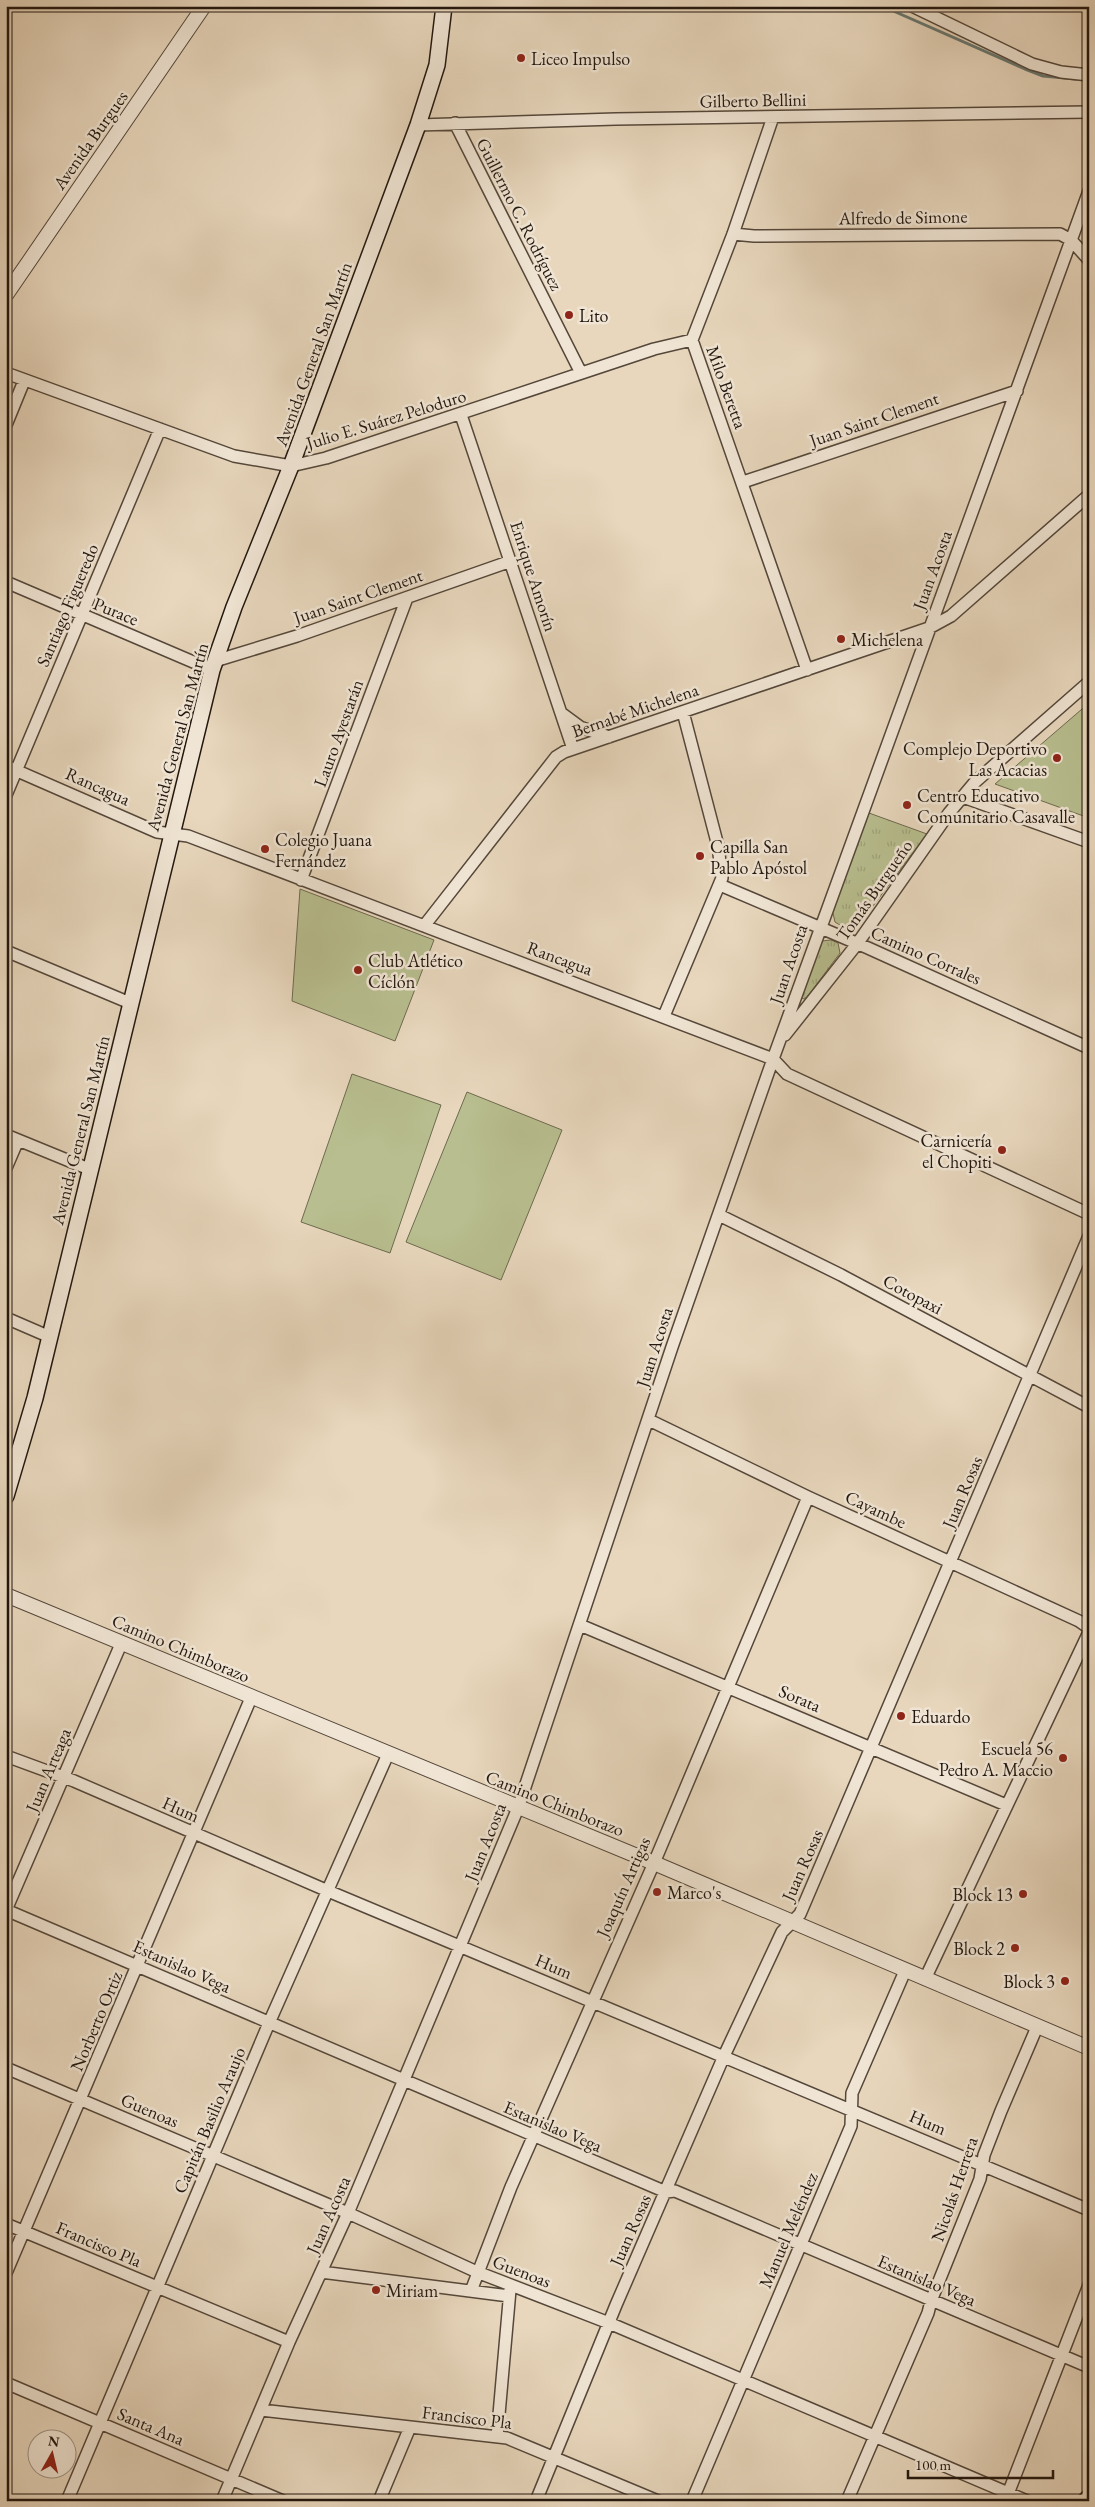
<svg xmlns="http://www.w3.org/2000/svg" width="1095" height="2507" font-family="'EB Garamond',serif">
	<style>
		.grass { fill: url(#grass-tufts); stroke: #6d6a4f }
		.green { fill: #b8be8f; stroke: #6d6a4f }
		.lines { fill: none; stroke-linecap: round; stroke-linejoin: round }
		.stream { stroke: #687872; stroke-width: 3 }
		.minor-casing { stroke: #54473a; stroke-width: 14 }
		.tertiary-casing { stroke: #54473a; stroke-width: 16 }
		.secondary-casing { stroke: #22170f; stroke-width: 18 }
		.minor { stroke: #f0e5d4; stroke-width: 11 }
		.tertiary { stroke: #f0e5d4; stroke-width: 14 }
		.secondary { stroke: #f0e5d4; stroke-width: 15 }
		.poi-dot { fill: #8f2418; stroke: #f0e5d4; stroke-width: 2 }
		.labels { text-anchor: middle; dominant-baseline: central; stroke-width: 5; stroke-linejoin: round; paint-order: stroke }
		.poi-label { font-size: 18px; fill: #22170f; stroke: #f0e5d4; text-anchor: start }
		.street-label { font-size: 18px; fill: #22170f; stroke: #f0e5d4 }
	</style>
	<defs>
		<pattern id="grass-tufts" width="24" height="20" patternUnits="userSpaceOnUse" patternTransform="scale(1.25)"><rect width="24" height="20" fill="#b8be8f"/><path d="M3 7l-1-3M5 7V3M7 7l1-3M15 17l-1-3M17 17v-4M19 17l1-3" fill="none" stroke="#9ea37a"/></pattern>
	</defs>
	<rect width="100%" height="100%" fill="#e8d7bd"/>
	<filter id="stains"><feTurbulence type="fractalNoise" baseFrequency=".004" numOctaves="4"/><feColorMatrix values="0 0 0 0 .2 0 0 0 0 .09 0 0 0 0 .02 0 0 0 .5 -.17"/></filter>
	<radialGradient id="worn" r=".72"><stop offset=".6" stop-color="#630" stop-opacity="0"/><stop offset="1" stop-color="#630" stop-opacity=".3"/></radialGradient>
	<path class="grass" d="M 869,813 L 927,834 L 861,922 C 851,928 845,929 835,922 L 832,909 Z
		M 831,940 L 838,943 L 840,953 L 807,997 L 803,999 L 801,997 L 822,941 Z"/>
	<path class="green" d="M 1089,703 L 1089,818 L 995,784 Z
		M 300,889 L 434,940 L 395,1041 L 292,1001 Z
		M 352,1074 L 441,1105 L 390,1253 L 301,1222 Z
		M 467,1092 L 562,1130 L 501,1280 L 406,1242 Z"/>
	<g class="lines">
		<path class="stream" d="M 882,6 L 1025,69 L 1043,76 L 1076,79"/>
		<g class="minor-casing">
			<path id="minor" d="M 912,6 L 1032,64 L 1061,72 L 1089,75
				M 773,117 L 733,234 L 692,340 L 807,670
				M 455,123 L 581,373
				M 418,125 L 616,119 L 1089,112
				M 733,234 L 754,236 L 1060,234 L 1071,240 L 1089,260
				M 6,373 L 234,456 L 291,466 L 326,458 L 654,349 L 692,340
				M 461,415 L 573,749
				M 6,425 L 24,381
				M 743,482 L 1017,391
				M 6,582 L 212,670
				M 215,661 L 297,636 L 511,561
				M 561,713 L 580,727 L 609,737
				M 6,766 L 157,832 L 188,836 L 773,1059 L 787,1074 L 1089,1214
				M 6,795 L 160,429
				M 963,797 L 1089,842
				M 301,880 L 407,598
				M 720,885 L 868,948 L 1089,1048
				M 424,926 L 556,757 L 564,752 L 929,628 L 951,616 L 1089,495
				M 6,951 L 130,1003
				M 664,1016 L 722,878 L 718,846 L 683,712
				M 785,1035 L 857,944 L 949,813 L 975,782 L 1089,682
				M 6,1135 L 89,1169
				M 6,1168 L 18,1140
				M 719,1215 L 841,1275 L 1089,1407
				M 6,1318 L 50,1337
				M 649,1420 L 808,1497 L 1079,1621 L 1089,1628
				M 580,1625 L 1006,1805
				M 6,1756 L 74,1781 L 328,1891 L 1089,2210
				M 6,1910 L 666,2192 L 675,2191 L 1089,2367
				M 6,1910 L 121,1644
				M 925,1979 L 1089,1632
				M 6,2068 L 348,2213 L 477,2272 L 609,2323 L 1027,2501
				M 6,2224 L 289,2342
				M 321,2272 L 509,2296
				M 6,2273 L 251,1698
				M 471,2291 L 511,2187 L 654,1863 L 808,1497
				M 6,2383 L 283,2501
				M 261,2410 L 507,2438 L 658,2501
				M 497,2437 L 510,2290
				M 1006,2499 L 1089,2285
				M 67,2501 L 269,2023 L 388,1754
				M 222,2501 L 289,2342 L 348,2213 L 518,1808 L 672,1347 L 773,1059 L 1089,191
				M 379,2501 L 410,2427
				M 536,2501 L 616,2305 L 724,2056 L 782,1932 L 800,1914 L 1089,1236
				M 692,2501 L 851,2126 L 852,2093 L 905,1971
				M 847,2501 L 928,2313 L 931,2301 L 980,2179 L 984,2155 L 1001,2111 L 1037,2027"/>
		</g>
		<g class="tertiary-casing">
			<path id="tertiary" d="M 6,295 L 204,6
				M 6,1595 L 654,1863 L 1089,2048"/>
		</g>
		<g class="secondary-casing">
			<path id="secondary" d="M 6,1496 L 35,1398 L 212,670 L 234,607 L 291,466 L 418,125 L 437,65 L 444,6
				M 1085,2501 L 1089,2497"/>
		</g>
		<use href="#minor" class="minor"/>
		<use href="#tertiary" class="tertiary"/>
		<use href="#secondary" class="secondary"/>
	</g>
	<g class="poi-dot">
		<circle cx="521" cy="58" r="5"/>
		<circle cx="569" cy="315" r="5"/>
		<circle cx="841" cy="639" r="5"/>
		<circle cx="1057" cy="758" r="5"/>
		<circle cx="907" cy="805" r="5"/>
		<circle cx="265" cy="849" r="5"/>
		<circle cx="700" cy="856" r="5"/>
		<circle cx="358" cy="970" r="5"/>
		<circle cx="1002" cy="1150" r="5"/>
		<circle cx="901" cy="1716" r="5"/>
		<circle cx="1063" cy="1758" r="5"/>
		<circle cx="657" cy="1892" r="5"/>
		<circle cx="1023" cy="1894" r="5"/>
		<circle cx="1015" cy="1948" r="5"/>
		<circle cx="1065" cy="1981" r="5"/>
		<circle cx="376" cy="2290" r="5"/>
	</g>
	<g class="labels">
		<g class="poi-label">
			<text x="531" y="58">Liceo Impulso</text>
			<text x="579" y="315">Lito</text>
			<text x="851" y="639">Michelena</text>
			<text x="1047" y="748" text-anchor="end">Complejo Deportivo<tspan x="1047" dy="21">Las Acacias</tspan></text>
			<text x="917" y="795">Centro Educativo<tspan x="917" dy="21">Comunitario Casavalle</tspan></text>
			<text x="275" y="839">Colegio Juana<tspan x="275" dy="21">Fernández</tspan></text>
			<text x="710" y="846">Capilla San<tspan x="710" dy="21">Pablo Apóstol</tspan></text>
			<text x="368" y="960">Club Atlético<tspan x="368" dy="21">Cíclón</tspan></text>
			<text x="992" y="1140" text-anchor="end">Carnicería<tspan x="992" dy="21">el Chopiti</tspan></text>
			<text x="911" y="1716">Eduardo</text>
			<text x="1053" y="1748" text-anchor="end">Escuela 56<tspan x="1053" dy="21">Pedro A. Maccio</tspan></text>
			<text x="667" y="1892">Marco's</text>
			<text x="1013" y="1894" text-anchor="end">Block 13</text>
			<text x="1005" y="1948" text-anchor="end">Block 2</text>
			<text x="1055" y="1981" text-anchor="end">Block 3</text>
			<text x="386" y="2290">Miriam</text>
		</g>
		<g class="street-label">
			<text transform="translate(753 100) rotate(-1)">Gilberto Bellini</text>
			<text transform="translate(90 140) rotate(-55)">Avenida Burgues</text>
			<text transform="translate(520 214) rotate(63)">Guillermo C. Rodríguez</text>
			<text transform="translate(903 217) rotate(-1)">Alfredo de Simone</text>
			<text transform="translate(313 354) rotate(-70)">Avenida General San Martín</text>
			<text transform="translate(727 387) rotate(70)">Milo Beretta</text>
			<text transform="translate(386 419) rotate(-17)">Julio E. Suárez Peloduro</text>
			<text transform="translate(874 419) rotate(-19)">Juan Saint Clement</text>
			<text transform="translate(932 570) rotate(-70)">Juan Acosta</text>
			<text transform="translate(534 576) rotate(72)">Enrique Amorín</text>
			<text transform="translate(358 596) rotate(-19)">Juan Saint Clement</text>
			<text transform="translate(67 605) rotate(-67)">Santiago Figueredo</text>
			<text transform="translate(116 611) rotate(22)">Purace</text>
			<text transform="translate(635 710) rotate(-19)">Bernabé Michelena</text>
			<text transform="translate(338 733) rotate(-70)">Lauro Ayestarán</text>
			<text transform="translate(177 737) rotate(-75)">Avenida General San Martín</text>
			<text transform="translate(98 786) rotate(24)">Rancagua</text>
			<text transform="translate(874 890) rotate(-55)">Tomás Burgueño</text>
			<text transform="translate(926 955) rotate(24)">Camino Corrales</text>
			<text transform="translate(560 958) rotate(20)">Rancagua</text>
			<text transform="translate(788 964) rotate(-71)">Juan Acosta</text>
			<text transform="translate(80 1130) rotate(-76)">Avenida General San Martín</text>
			<text transform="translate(913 1294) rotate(28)">Cotopaxi</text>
			<text transform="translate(654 1347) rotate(-72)">Juan Acosta</text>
			<text transform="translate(962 1492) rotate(-67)">Juan Rosas</text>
			<text transform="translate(876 1509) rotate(25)">Cayambe</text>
			<text transform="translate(181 1648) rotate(23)">Camino Chimborazo</text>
			<text transform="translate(800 1698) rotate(23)">Sorata</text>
			<text transform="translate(48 1770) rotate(-67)">Juan Arteaga</text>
			<text transform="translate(555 1803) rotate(22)">Camino Chimborazo</text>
			<text transform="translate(181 1809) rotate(24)">Hum</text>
			<text transform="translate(485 1842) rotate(-68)">Juan Acosta</text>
			<text transform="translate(802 1865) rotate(-66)">Juan Rosas</text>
			<text transform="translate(623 1887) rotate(-66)">Joaquín Artigas</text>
			<text transform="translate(182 1966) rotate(24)">Estanislao Vega</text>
			<text transform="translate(554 1966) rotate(23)">Hum</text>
			<text transform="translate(96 2021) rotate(-67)">Norberto Ortiz</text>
			<text transform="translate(150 2110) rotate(23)">Guenoas</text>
			<text transform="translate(209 2120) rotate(-67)">Capitán Basilio Araujo</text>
			<text transform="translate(928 2122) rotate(23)">Hum</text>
			<text transform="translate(553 2126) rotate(23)">Estanislao Vega</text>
			<text transform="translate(954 2189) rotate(-71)">Nicolás Herrera</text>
			<text transform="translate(328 2215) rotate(-66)">Juan Acosta</text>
			<text transform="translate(630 2230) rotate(-66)">Juan Rosas</text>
			<text transform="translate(788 2230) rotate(-67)">Manuel Meléndez</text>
			<text transform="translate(99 2244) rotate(23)">Francisco Pla</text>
			<text transform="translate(522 2271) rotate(21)">Guenoas</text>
			<text transform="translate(927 2280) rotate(23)">Estanislao Vega</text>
			<text transform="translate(467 2417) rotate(7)">Francisco Pla</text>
			<text transform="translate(151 2426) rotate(23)">Santa Ana</text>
		</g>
	</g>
	<rect width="1095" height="2507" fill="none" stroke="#e8d7bd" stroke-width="25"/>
	<rect x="8" y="8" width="1080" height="2492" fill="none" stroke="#22170f" stroke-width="2.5"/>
	<rect x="12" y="12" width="1070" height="2482" fill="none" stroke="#22170f"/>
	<g transform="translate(52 2454) rotate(8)"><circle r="24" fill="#f0e5d4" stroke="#9e9385"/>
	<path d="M0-4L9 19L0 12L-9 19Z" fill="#8f2418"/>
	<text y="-8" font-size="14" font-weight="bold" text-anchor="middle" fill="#22170f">N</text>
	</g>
	<path d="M908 2470v8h145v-8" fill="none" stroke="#22170f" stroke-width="2.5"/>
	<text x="915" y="2470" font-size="15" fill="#22170f" stroke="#f0e5d4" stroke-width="4" paint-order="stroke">100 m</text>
	<rect width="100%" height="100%" filter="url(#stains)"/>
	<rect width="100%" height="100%" fill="url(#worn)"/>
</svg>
